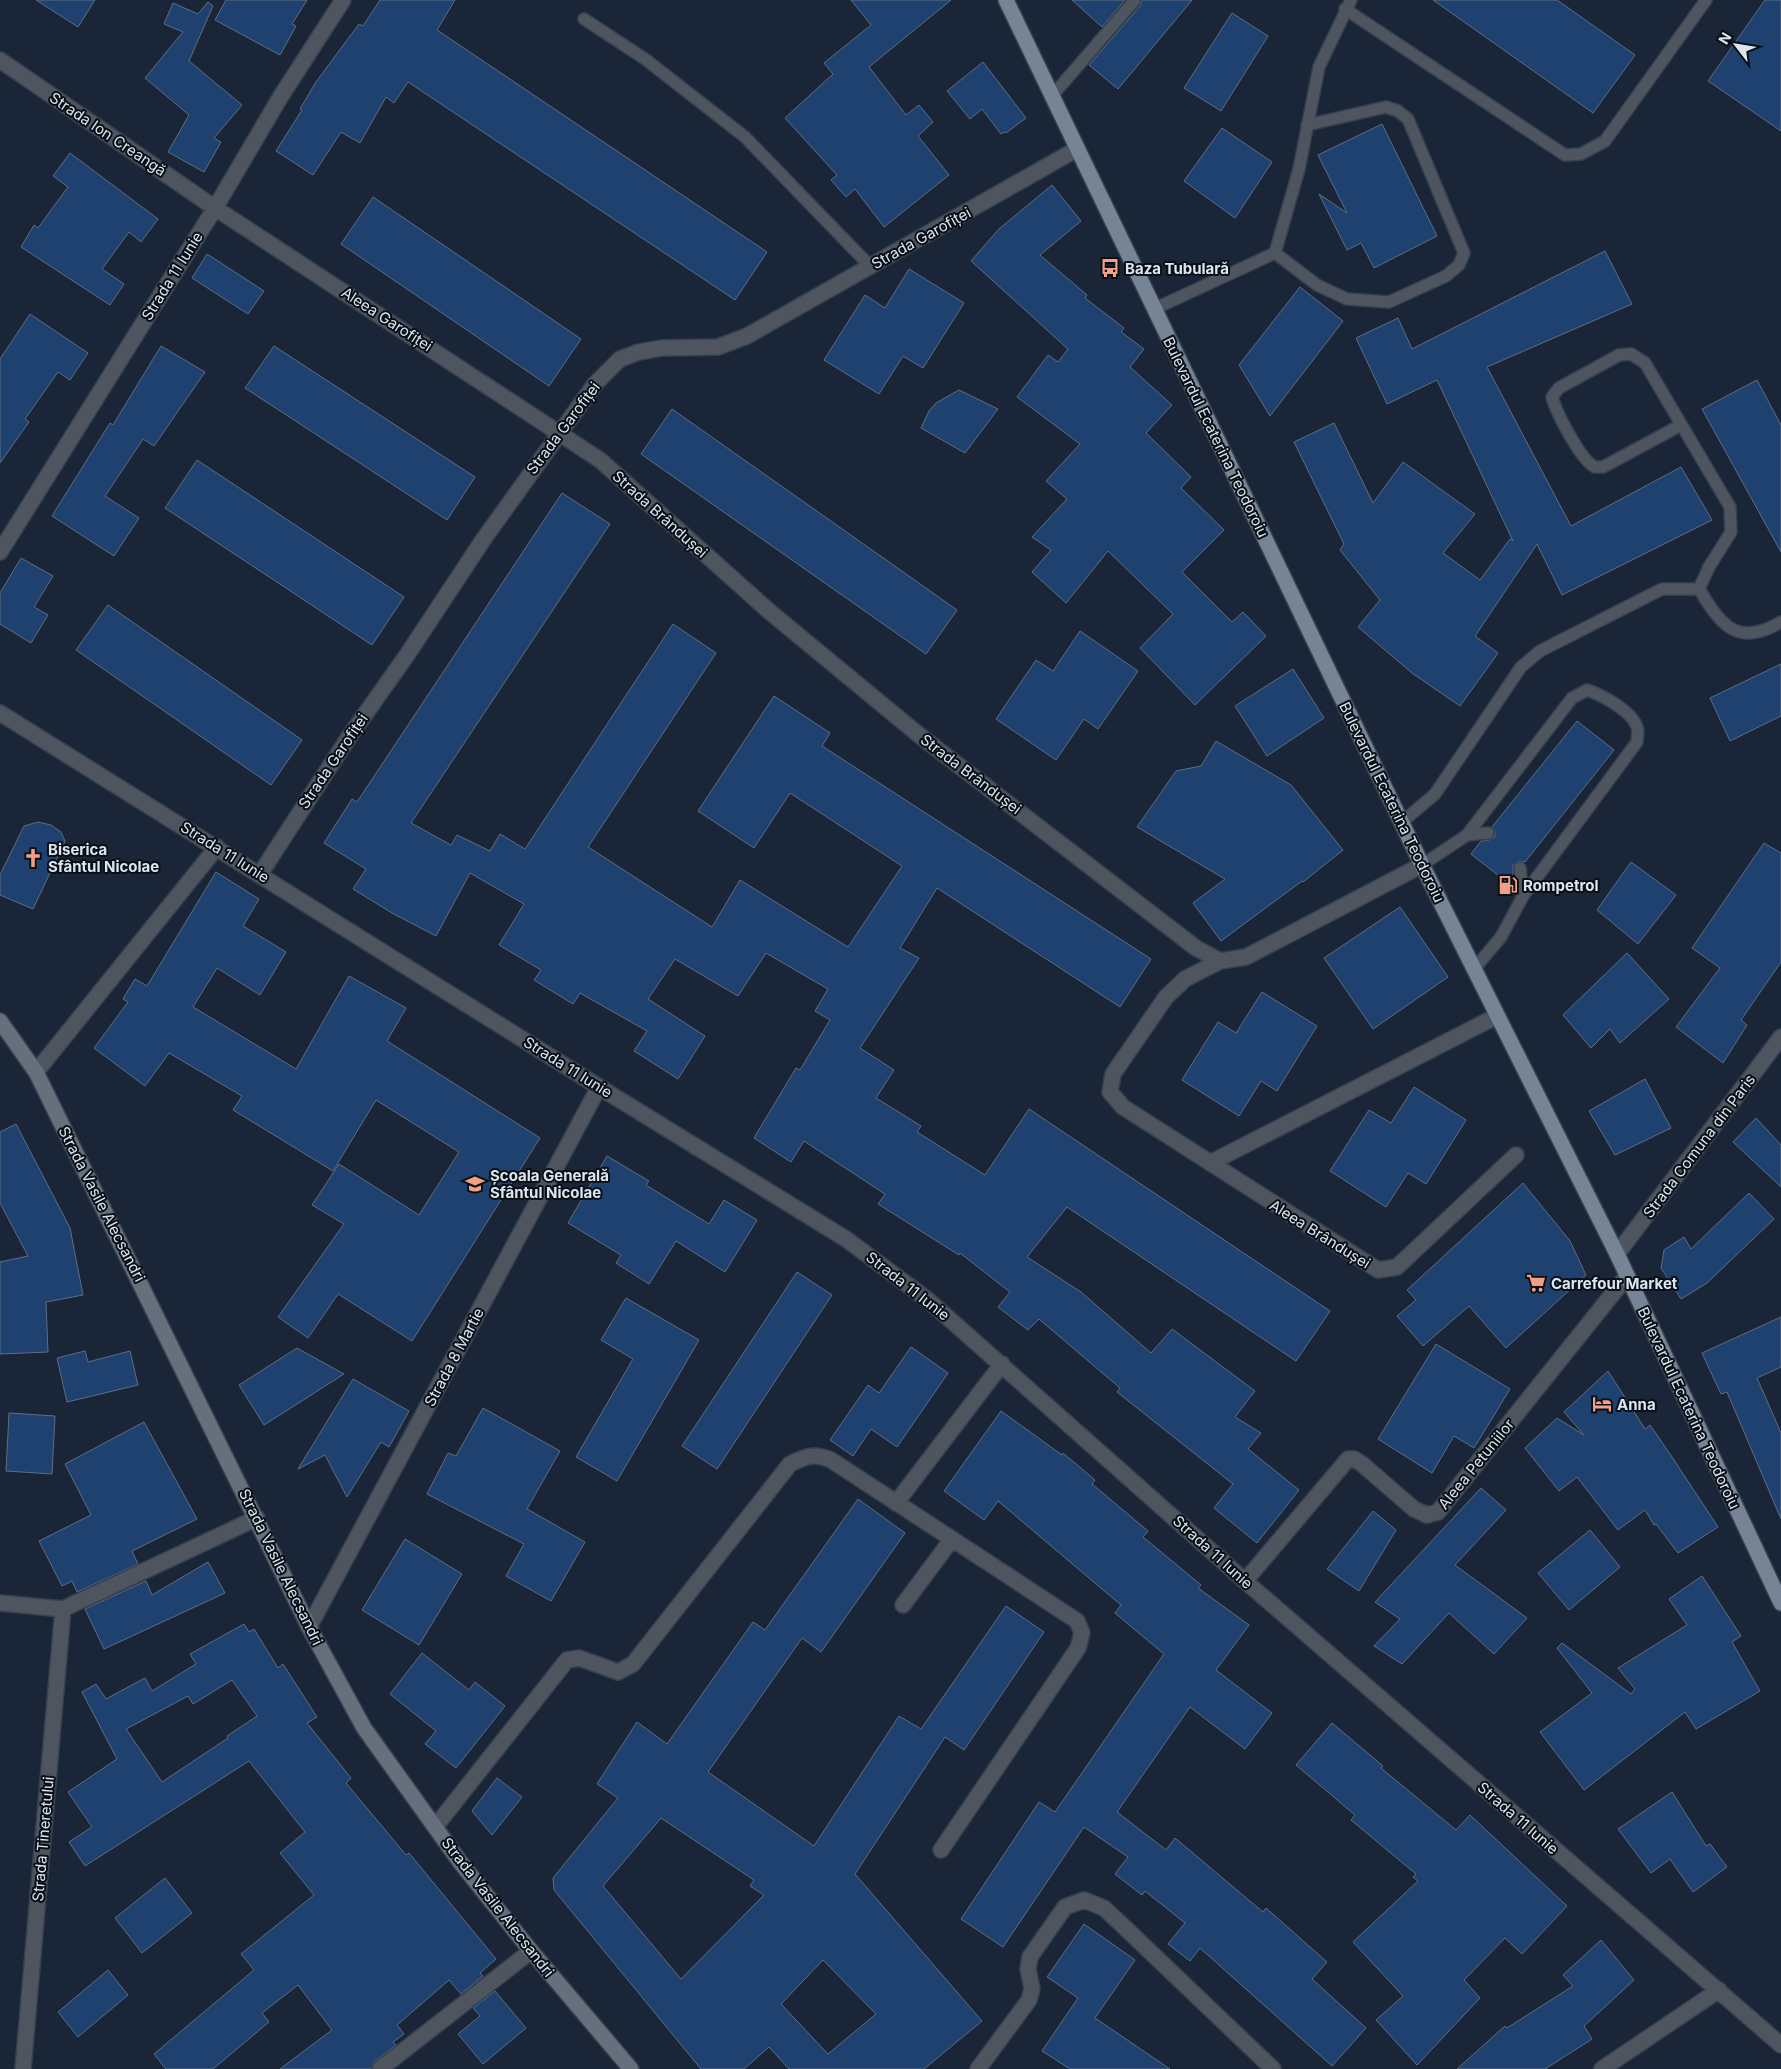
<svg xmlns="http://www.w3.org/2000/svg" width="1781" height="2069" font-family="Inter,sans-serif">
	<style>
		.building { fill: #1f416f; stroke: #5f6d81; fill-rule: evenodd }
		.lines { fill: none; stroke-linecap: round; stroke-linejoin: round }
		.lane-casing { stroke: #354151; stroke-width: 14 }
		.street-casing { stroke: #354151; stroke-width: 18 }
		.secondary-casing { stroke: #354151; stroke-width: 18 }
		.primary-casing { stroke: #354151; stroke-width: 18 }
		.lane { stroke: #4f555e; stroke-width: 11 }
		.street { stroke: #4f555e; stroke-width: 15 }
		.secondary { stroke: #66707d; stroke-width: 15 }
		.primary { stroke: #778496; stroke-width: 15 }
		.labels { text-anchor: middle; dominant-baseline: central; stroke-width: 4; stroke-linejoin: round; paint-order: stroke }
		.street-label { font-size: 15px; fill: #dce5f0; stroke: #090f16 }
		.poi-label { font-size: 15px; font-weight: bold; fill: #dce5f0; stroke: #090f16; text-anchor: start }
	</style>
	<rect width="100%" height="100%" fill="#1a2637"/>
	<path class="building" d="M 36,0 L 95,0 L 78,27 Z
		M 226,0 L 307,0 L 292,24 L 296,26 L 280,55 L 215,20 Z
		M 380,0 L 455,0 L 437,30 L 767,252 L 735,300 L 408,82 L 394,103 L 386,97 L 360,143 L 341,132 L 313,175 L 276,151 L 302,110 L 300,109 L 316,82 L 359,24 L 363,26 Z
		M 851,0 L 951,0 L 869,67 L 906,115 L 919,105 L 933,122 L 918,136 L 949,175 L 884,227 L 855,189 L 846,197 L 831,180 L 837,175 L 785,118 L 833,74 L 824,63 L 871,25 Z
		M 1072,0 L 1125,0 L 1102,27 Z
		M 1142,0 L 1192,0 L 1118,89 L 1089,65 L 1141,5 Z
		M 1433,0 L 1557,0 L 1635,55 L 1593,113 Z
		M 1765,0 L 1781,0 L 1781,131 L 1708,81 Z
		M 208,2 L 213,6 L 189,61 L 242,105 L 214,138 L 221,142 L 204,172 L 168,152 L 189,115 L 145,78 L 183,32 L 164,24 L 173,3 L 198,14 Z
		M 1232,13 L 1268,36 L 1221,111 L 1184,88 Z
		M 983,62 L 1026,118 L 1006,133 L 1004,132 L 1001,134 L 982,109 L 970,119 L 947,91 Z
		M 1382,124 L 1437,236 L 1374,268 L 1361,243 L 1347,250 L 1319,194 L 1347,213 L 1318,155 Z
		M 1222,128 L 1272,162 L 1235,218 L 1184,181 Z
		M 70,153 L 158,219 L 141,242 L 129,232 L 102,269 L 124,284 L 110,305 L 21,247 L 34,225 L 38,228 L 68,187 L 53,176 Z
		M 1052,185 L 1081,221 L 1040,255 L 1087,295 L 1085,298 L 1124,328 L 1121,332 L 1144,349 L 1130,367 L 1172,405 L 1146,433 L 1191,477 L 1181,488 L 1224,530 L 1182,572 L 1232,622 L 1243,612 L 1266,636 L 1195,705 L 1140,648 L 1173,614 L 1108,551 L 1066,603 L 1032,572 L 1051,550 L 1032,537 L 1067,499 L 1046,481 L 1080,444 L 1017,397 L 1048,355 L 1058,362 L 1068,349 L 971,261 L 999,229 Z
		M 373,197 L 581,339 L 549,386 L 341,244 Z
		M 1605,251 L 1632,304 L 1487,367 L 1571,526 L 1681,467 L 1712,520 L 1562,595 L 1537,544 L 1475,636 L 1498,653 L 1460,706 L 1412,673 L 1358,627 L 1380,600 L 1340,550 L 1344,544 L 1294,442 L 1334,423 L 1373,503 L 1403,462 L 1475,514 L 1443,553 L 1480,580 L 1510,539 L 1513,541 L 1437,380 L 1387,404 L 1356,338 L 1398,318 L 1412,349 Z
		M 207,254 L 264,291 L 248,314 L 192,278 Z
		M 909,269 L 964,303 L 923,368 L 903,356 L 879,394 L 824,360 L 865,295 L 885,308 Z
		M 1300,287 L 1343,321 L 1270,416 L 1239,365 Z
		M 30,314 L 88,353 L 70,380 L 58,372 L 25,419 L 29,422 L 0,463 L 0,359 Z
		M 161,346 L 205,372 L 154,446 L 143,439 L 105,496 L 139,518 L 114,556 L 52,516 L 110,423 L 113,425 Z
		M 274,346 L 475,477 L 447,520 L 245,388 Z
		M 1757,380 L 1781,425 L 1781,552 L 1702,409 Z
		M 959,390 L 998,409 L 965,453 L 921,428 L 929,411 L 936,403 Z
		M 672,409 L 957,610 L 926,654 L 641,454 Z
		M 197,460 L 404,597 L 372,645 L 165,508 Z
		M 562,493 L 610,524 L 411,823 L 451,845 L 457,835 L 490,851 L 500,834 L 525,849 L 673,624 L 716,653 L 588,847 L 712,927 L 740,880 L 848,947 L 902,866 L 790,793 L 754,848 L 698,811 L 774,696 L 830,733 L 822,746 L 1151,959 L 1120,1007 L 937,888 L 900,948 L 919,958 L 860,1048 L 894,1070 L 876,1098 L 921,1126 L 917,1132 L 985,1175 L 1029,1109 L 1330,1311 L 1296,1361 L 1067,1207 L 1027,1257 L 1081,1292 L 1151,1353 L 1172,1329 L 1255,1391 L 1235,1417 L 1261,1433 L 1248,1449 L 1299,1490 L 1257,1543 L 1214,1508 L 1233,1484 L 1117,1392 L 1120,1388 L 1039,1319 L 1028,1330 L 998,1307 L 1010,1292 L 960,1253 L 959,1255 L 878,1204 L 885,1194 L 804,1141 L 791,1162 L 754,1138 L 796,1068 L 800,1070 L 830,1020 L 815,1011 L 828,989 L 766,953 L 738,996 L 675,959 L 648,999 L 705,1036 L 678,1079 L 634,1051 L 647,1031 L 580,993 L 573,1004 L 534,980 L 541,970 L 499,945 L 524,904 L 470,873 L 436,936 L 392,913 L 353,889 L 366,869 L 324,843 L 352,799 L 357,802 Z
		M 21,558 L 53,576 L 34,607 L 48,615 L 31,643 L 0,624 L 0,593 Z
		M 108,605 L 302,740 L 271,785 L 76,650 Z
		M 1080,631 L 1138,671 L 1098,729 L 1084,719 L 1056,760 L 996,719 L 1036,660 L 1053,671 Z
		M 1781,664 L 1781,716 L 1730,741 L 1710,698 Z
		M 1293,669 L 1324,718 L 1267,756 L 1235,706 Z
		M 1577,721 L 1614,750 L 1525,862 L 1519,861 L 1513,865 L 1513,876 L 1508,883 L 1471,854 L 1481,841 L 1489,840 L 1495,837 L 1495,832 L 1492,827 Z
		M 1216,741 L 1291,785 L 1343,850 L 1303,882 L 1302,881 L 1221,941 L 1193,903 L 1225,879 L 1137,827 L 1176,771 L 1201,766 Z
		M 38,822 L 51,825 L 61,832 L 65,841 L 33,909 L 0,895 L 0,875 L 24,826 Z
		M 1764,843 L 1781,853 L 1781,962 L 1741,1020 L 1747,1025 L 1723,1063 L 1676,1027 L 1720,968 L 1692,948 Z
		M 1631,862 L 1676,895 L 1638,944 L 1597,910 Z
		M 216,872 L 259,899 L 243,926 L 286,952 L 260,995 L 217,968 L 193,1007 L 296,1069 L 349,976 L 406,1008 L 387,1041 L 540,1138 L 412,1341 L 338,1294 L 308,1338 L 278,1317 L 344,1224 L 312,1205 L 339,1164 L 419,1215 L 459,1152 L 376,1100 L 333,1171 L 233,1110 L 242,1096 L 169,1053 L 145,1086 L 94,1048 L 128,1002 L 123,999 L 135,979 L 147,986 Z
		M 1400,907 L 1448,977 L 1373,1029 L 1324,958 Z
		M 1627,953 L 1669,999 L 1620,1043 L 1610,1029 L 1591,1048 L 1563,1015 Z
		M 1262,992 L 1317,1026 L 1277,1091 L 1261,1081 L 1239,1116 L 1182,1080 L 1218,1022 L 1236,1033 Z
		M 1645,1079 L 1671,1128 L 1615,1155 L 1589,1111 Z
		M 1414,1087 L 1466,1120 L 1426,1184 L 1408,1173 L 1386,1207 L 1330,1171 L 1369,1110 L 1391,1123 Z
		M 1756,1118 L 1781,1145 L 1781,1187 L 1733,1142 Z
		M 16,1124 L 70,1228 L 83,1295 L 46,1302 L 48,1352 L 0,1354 L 0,1262 L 28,1256 L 0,1203 L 0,1132 Z
		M 607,1156 L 649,1181 L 646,1185 L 709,1224 L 724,1200 L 757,1220 L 725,1272 L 676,1241 L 649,1284 L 616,1263 L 621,1255 L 568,1223 Z
		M 1523,1183 L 1570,1241 L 1586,1275 L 1506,1348 L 1469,1306 L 1423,1346 L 1397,1316 L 1416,1300 L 1407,1290 Z
		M 1749,1193 L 1774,1219 L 1707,1283 L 1681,1299 L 1661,1268 L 1664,1250 L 1684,1237 L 1691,1249 Z
		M 797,1272 L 832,1295 L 717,1469 L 682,1446 Z
		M 626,1298 L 699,1340 L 617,1481 L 576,1457 L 633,1359 L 601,1340 Z
		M 1781,1317 L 1781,1367 L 1757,1378 L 1781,1433 L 1781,1519 L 1727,1392 L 1721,1394 L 1702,1353 Z
		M 1436,1344 L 1510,1389 L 1474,1448 L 1454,1436 L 1432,1473 L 1378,1439 Z
		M 911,1347 L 948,1373 L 897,1447 L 871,1429 L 853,1456 L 830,1440 L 868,1385 L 879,1393 Z
		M 297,1348 L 344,1374 L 264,1425 L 239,1385 Z
		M 85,1351 L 88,1362 L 130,1351 L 138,1385 L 67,1402 L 57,1358 Z
		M 1608,1371 L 1645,1429 L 1650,1425 L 1670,1454 L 1718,1527 L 1678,1553 L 1656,1524 L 1654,1525 L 1645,1510 L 1618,1530 L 1577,1477 L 1559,1491 L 1525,1448 L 1557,1418 L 1584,1435 L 1564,1412 Z
		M 353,1379 L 409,1411 L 389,1447 L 381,1442 L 347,1497 L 325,1455 L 298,1469 Z
		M 483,1408 L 560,1451 L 527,1509 L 585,1542 L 551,1601 L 506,1576 L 524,1544 L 427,1494 L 448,1453 L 456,1456 Z
		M 1001,1411 L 1062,1455 L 1063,1453 L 1095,1480 L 1092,1484 L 1148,1531 L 1143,1537 L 1201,1585 L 1198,1588 L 1249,1625 L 1216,1670 L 1272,1713 L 1245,1749 L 1190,1707 L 1117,1812 L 1166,1850 L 1175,1838 L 1263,1912 L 1266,1908 L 1327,1962 L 1312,1979 L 1366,2028 L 1332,2066 L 1200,1948 L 1190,1961 L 1168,1944 L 1185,1923 L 1145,1891 L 1142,1895 L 1115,1874 L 1128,1857 L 1084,1827 L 1003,1947 L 961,1919 L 1039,1802 L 1055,1812 L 1164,1654 L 1115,1613 L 1121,1605 L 998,1501 L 984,1520 L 944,1491 Z
		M 9,1413 L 55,1416 L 52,1474 L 6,1471 Z
		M 144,1422 L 197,1519 L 132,1551 L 138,1564 L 77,1592 L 72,1581 L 62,1586 L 39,1541 L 91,1515 L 65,1464 Z
		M 1481,1488 L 1506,1510 L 1455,1565 L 1527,1618 L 1494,1654 L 1449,1613 L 1402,1664 L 1374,1646 L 1400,1619 L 1375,1602 Z
		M 858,1499 L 905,1533 L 821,1652 L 802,1638 L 708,1772 L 814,1846 L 899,1716 L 921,1729 L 1006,1606 L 1044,1632 L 964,1750 L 945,1737 L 855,1874 L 982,2021 L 924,2069 L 789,2069 L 769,2047 L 744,2069 L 701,2069 L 554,1890 L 553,1878 L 618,1798 L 597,1784 L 637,1722 L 667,1744 L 753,1622 L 765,1630 ZM 661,1818 L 754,1880 L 750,1886 L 764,1895 L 681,1979 L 603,1886 ZM 823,1960 L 876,2014 L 828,2054 L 781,2004 Z
		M 1373,1511 L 1396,1530 L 1359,1591 L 1327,1569 Z
		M 1590,1530 L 1620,1567 L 1569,1610 L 1538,1573 Z
		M 405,1539 L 462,1574 L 419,1645 L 362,1610 Z
		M 208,1562 L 225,1593 L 104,1649 L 85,1609 L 146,1581 L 152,1595 Z
		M 1702,1576 L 1741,1636 L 1732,1642 L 1760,1691 L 1696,1729 L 1685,1712 L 1584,1790 L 1540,1732 L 1592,1693 L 1557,1648 L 1562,1643 L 1631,1694 L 1635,1689 L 1618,1668 L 1687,1625 L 1669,1599 Z
		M 244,1624 L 249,1632 L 254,1629 L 278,1668 L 283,1664 L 317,1717 L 307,1723 L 351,1778 L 346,1783 L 406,1855 L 409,1853 L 496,1959 L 480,1973 L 483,1976 L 461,1994 L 449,1980 L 397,2025 L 404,2034 L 393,2042 L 396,2045 L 374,2062 L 371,2069 L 280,2069 L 332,2030 L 298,1985 L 262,2013 L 269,2022 L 213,2069 L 166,2069 L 154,2054 L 254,1970 L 241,1954 L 314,1895 L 280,1853 L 305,1832 L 249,1761 L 85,1866 L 69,1842 L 92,1827 L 68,1792 L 117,1759 L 82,1692 L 96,1684 L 106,1699 L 145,1678 L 152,1691 L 196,1664 L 190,1654 ZM 232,1680 L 257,1716 L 227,1736 L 228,1738 L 162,1782 L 126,1729 L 188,1696 L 193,1704 Z
		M 422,1653 L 469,1690 L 475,1682 L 505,1706 L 456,1768 L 425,1744 L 436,1731 L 390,1694 Z
		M 1332,1723 L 1383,1766 L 1381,1768 L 1456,1830 L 1470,1815 L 1567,1906 L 1522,1954 L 1505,1938 L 1464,1980 L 1480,1998 L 1417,2065 L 1376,2020 L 1403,1996 L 1353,1942 L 1418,1881 L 1413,1877 L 1416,1874 L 1351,1820 L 1355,1815 L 1296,1765 Z
		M 497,1778 L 522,1797 L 492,1835 L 472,1811 Z
		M 1672,1792 L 1706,1846 L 1710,1844 L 1727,1867 L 1693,1892 L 1670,1859 L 1651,1873 L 1618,1829 Z
		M 165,1878 L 192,1913 L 142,1953 L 115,1918 Z
		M 1084,1924 L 1135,1960 L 1095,2018 L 1170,2069 L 1070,2069 L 1042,2051 L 1078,1998 L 1047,1977 Z
		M 1601,1940 L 1634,1980 L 1584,2026 L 1592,2039 L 1545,2069 L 1457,2069 L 1505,2026 L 1507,2028 L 1573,1986 L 1563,1975 Z
		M 108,1970 L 128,1995 L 78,2037 L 58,2012 Z
		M 495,1991 L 526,2028 L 483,2064 L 458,2034 L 480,2016 L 473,2008 Z"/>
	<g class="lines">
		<g class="lane-casing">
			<path id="lane" d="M 1345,9 L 1565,155 L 1581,154 L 1605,141 L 1706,0
				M 584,19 L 645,59 L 745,137 L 870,266
				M 1052,96 L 1135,0
				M 1275,253 L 1317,285 L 1347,299 L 1389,302 L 1446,276 L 1459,265 L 1464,253 L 1408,119 L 1398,111 L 1386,107 L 1307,125
				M 1154,309 L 1275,253 L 1299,169 L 1319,67 L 1351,0
				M 1681,425 L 1603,467 C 1601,467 1596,467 1595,467 C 1581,461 1556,412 1552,397 L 1559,388 L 1619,355 L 1631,354 L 1645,363 L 1730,507 L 1731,532 L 1709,567 L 1699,589 C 1721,625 1737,648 1781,622
				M 1402,822 L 1435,794 L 1521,667 L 1540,651 L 1662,589 L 1699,589
				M 1467,835 L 1572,698 L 1587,690 C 1602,695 1632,711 1637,727 C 1639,732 1637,737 1637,742 L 1523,896
				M 1422,865 L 1467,835 L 1488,833
				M 1474,969 L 1501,937 L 1523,896 L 1520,868"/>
		</g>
		<g class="street-casing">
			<path id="street" d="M 0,60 L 215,208 L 600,460 L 770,612 L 919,735 L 1196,948 L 1220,961 L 1246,957 L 1422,865
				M 0,552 L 215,208 L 281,96 L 343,0
				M 0,713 L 599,1087 L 846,1239 L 928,1300 L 1245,1581 L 1781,2045
				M 260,874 L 349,737 L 407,655 L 483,540 L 595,384 L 620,359 L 639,352 L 662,348 L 718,347 L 747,336 L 1077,149
				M 1220,961 L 1185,979 L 1166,997 L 1113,1074 L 1110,1092 L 1123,1107 L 1378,1270 L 1397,1267 L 1516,1155
				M 36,1072 L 217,847
				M 1210,1163 L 1497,1016
				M 1617,1254 L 1781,1037
				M 896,1503 L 1002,1364
				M 1245,1581 L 1348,1459 L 1354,1459 L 1362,1464 L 1414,1509 L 1427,1515 L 1438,1512 L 1627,1276
				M 0,1603 L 63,1609 L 257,1518
				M 309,1627 L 599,1087
				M 435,1827 L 567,1660 L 579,1658 L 618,1672 L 633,1664 L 790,1464 C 806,1456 814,1453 831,1460 L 952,1539 L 903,1605
				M 941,1850 L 1078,1648 L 1082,1633 L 1077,1621 L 952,1539
				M 23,2069 L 63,1609
				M 380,2069 L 531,1951
				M 978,2069 L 1029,2000 L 1032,1989 L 1028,1969 L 1030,1957 L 1065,1907 L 1084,1900 L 1104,1908 L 1120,1923 L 1273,2069
				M 1602,2069 L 1719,1990"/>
		</g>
		<g class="secondary-casing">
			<path id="secondary" d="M 0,1021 L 36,1072 L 309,1627 L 364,1728 L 460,1862 L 531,1951 L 631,2069"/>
		</g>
		<g class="primary-casing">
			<path id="primary" d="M 1006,0 L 1422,865 L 1617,1254 L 1781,1603"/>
		</g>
		<use href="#lane" class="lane"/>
		<use href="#street" class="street"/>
		<use href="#secondary" class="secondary"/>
		<use href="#primary" class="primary"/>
	</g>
	<defs>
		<g id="bus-bare" transform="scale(1.5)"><path d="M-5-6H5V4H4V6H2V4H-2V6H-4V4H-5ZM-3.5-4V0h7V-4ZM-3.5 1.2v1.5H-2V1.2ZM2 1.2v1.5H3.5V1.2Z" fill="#f2a081" stroke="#090f16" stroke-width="2.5" paint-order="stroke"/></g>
		<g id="church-bare" transform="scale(1.5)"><path d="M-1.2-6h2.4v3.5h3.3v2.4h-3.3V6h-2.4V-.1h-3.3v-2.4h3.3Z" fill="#f2a081" stroke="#090f16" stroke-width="2.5" paint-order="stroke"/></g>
		<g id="fuel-bare" transform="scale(1.5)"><path d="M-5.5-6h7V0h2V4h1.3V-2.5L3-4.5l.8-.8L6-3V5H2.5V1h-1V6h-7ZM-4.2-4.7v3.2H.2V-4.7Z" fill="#f2a081" stroke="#090f16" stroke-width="2.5" paint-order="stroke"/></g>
		<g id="school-bare" transform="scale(1.5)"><path d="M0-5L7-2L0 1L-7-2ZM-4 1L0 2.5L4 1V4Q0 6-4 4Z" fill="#f2a081" stroke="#090f16" stroke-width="2.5" paint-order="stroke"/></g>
		<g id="supermarket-bare" transform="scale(1.5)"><path d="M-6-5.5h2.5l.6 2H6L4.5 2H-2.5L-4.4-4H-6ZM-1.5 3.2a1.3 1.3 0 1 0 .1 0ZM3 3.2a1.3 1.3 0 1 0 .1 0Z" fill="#f2a081" stroke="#090f16" stroke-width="2.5" paint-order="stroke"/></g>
		<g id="hotel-bare" transform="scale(1.5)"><path d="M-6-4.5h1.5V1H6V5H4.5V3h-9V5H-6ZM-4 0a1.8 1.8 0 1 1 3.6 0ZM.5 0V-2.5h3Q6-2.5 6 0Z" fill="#f2a081" stroke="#090f16" stroke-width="2.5" paint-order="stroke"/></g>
	</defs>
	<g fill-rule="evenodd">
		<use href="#bus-bare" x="1110" y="268"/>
		<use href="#church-bare" x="33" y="858"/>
		<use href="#fuel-bare" x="1508" y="885"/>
		<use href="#school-bare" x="475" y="1184"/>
		<use href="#supermarket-bare" x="1536" y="1283"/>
		<use href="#hotel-bare" x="1602" y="1404"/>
	</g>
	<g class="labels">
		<g class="street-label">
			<text transform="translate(108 134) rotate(34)">Strada Ion Creangă</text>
			<text transform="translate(921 238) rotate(-29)">Strada Garofiței</text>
			<text transform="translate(172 276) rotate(-58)">Strada 11 Iunie</text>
			<text transform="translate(387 319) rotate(33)">Aleea Garofiței</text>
			<text transform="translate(563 428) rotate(-53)">Strada Garofiței</text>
			<text transform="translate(1216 437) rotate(64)">Bulevardul Ecaterina Teodoroiu</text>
			<text transform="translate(660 514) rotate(42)">Strada Brândușei</text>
			<text transform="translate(333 761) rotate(-56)">Strada Garofiței</text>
			<text transform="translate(971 774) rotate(37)">Strada Brândușei</text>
			<text transform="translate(1392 802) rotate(64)">Bulevardul Ecaterina Teodoroiu</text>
			<text transform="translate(225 852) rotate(32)">Strada 11 Iunie</text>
			<text transform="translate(568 1067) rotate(32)">Strada 11 Iunie</text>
			<text transform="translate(1699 1146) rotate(-53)">Strada Comuna din Paris</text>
			<text transform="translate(102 1204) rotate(63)">Strada Vasile Alecsandri</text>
			<text transform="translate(1320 1234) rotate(32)">Aleea Brândușei</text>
			<text transform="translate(908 1286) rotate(38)">Strada 11 Iunie</text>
			<text transform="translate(454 1357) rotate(-62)">Strada 8 Martie</text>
			<text transform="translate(1689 1408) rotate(65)">Bulevardul Ecaterina Teodoroiu</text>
			<text transform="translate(1476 1464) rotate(-51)">Aleea Petuniilor</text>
			<text transform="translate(1213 1552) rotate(42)">Strada 11 Iunie</text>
			<text transform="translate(281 1567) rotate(64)">Strada Vasile Alecsandri</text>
			<text transform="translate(1518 1818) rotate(41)">Strada 11 Iunie</text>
			<text transform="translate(43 1839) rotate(-85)">Strada Tineretului</text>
			<text transform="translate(498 1907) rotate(52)">Strada Vasile Alecsandri</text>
		</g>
		<g class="poi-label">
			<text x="1125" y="268">Baza Tubulară</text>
			<text x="48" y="849">Biserica<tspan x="48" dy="17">Sfântul Nicolae</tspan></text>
			<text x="1523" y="885">Rompetrol</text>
			<text x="490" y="1175">Școala Generală<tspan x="490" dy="17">Sfântul Nicolae</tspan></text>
			<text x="1551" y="1283">Carrefour Market</text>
			<text x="1617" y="1404">Anna</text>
		</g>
	</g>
	<g transform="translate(1736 45) rotate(301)" stroke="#090f16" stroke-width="4" paint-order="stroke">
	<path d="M0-4L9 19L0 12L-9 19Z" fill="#dce5f0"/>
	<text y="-8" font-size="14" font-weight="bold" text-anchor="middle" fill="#dce5f0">N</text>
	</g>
</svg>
